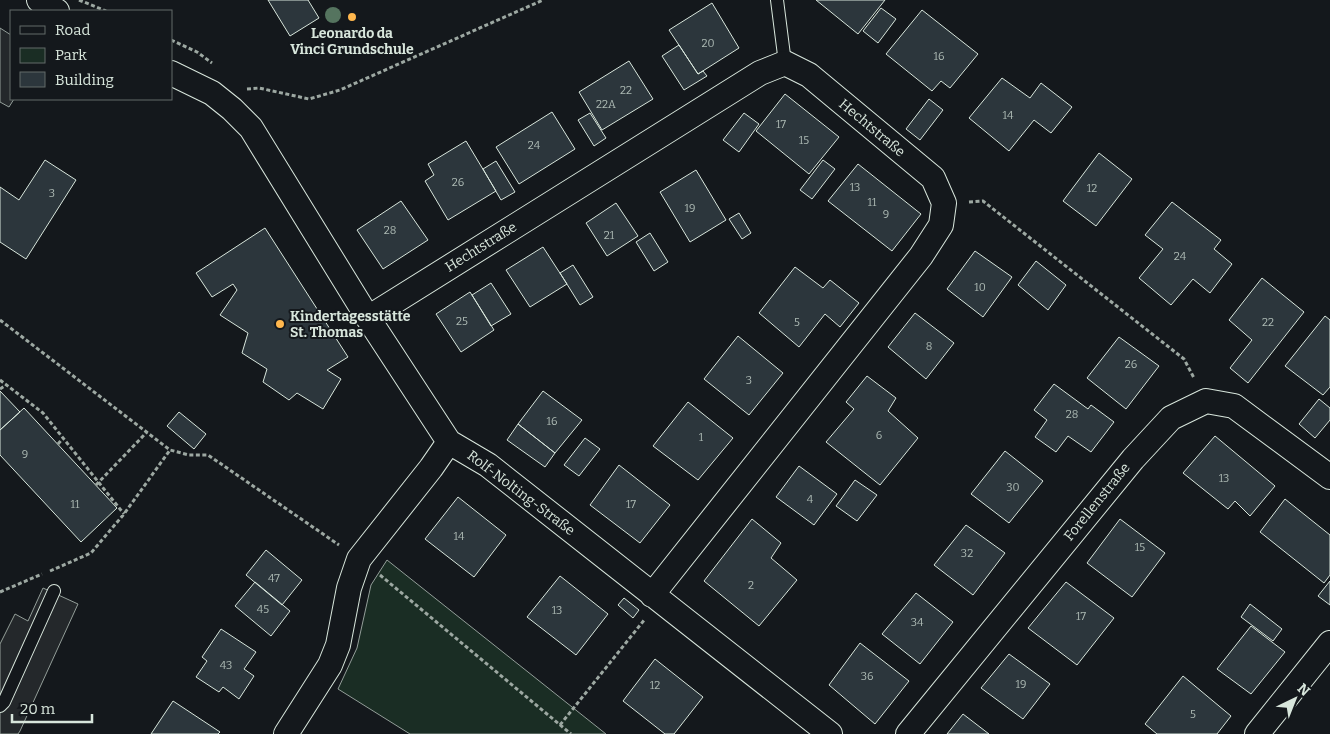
<svg xmlns="http://www.w3.org/2000/svg" width="1330" height="734" font-family="Bitter,serif">
	<style>
		.park { fill: #1a2d24; stroke: #939e99 }
		.parking { fill: #24282b; stroke: #939e99 }
		.building { fill: #2c363c; stroke: #d8e6dc }
		.lines { fill: none; stroke-linecap: round; stroke-linejoin: round }
		.service-casing { stroke: #d8e6dc; stroke-width: 14 }
		.minor-casing { stroke: #d8e6dc; stroke-width: 26 }
		.path { stroke: #9da8a2; stroke-width: 3; stroke-dasharray: 4 2.5; stroke-linecap: butt }
		.service { stroke: #14181c; stroke-width: 12 }
		.minor { stroke: #14181c; stroke-width: 24 }
		.tree { fill: #55745f }
		.poi-dot { fill: #ffb74d; stroke: #14181c; stroke-width: 2 }
		.labels { text-anchor: middle; dominant-baseline: central; stroke-width: 4; stroke-linejoin: round; paint-order: stroke }
		.number-label { font-size: 11px; fill: #adbab4 }
		.poi-label { font-size: 14px; font-weight: bold; fill: #d8e6dc; stroke: #14181c }
		.street-label { font-size: 14px; fill: #d8e6dc; stroke: #14181c }
	</style>
	<rect width="100%" height="100%" fill="#14181c"/>
	<path class="park" d="M 387,560 L 606,734 L 410,734 L 338,689 L 357,648 L 371,585 Z"/>
	<path class="parking" d="M 0,28 L 11,35 L 11,99 L 14,99 L 9,107 L 0,102 Z
		M 43,588 L 78,604 L 20,731 L 18,734 L 0,734 L 0,644 L 15,614 L 28,621 Z"/>
	<path class="building" d="M 268,0 L 308,0 L 319,18 L 290,36 Z
		M 816,0 L 885,0 L 858,34 Z
		M 712,3 L 739,48 L 698,74 L 669,30 Z
		M 881,8 L 896,19 L 878,43 L 863,31 Z
		M 922,10 L 978,54 L 950,88 L 941,81 L 932,91 L 886,54 Z
		M 679,45 L 698,74 L 703,71 L 707,76 L 684,90 L 662,56 Z
		M 629,61 L 653,99 L 602,130 L 579,92 Z
		M 1002,78 L 1030,98 L 1041,83 L 1072,107 L 1051,133 L 1034,120 L 1009,151 L 969,118 Z
		M 785,94 L 839,137 L 809,174 L 756,131 Z
		M 929,99 L 943,110 L 920,140 L 906,129 Z
		M 552,112 L 575,149 L 519,184 L 496,147 Z
		M 590,113 L 606,138 L 594,146 L 578,120 Z
		M 744,113 L 759,124 L 739,152 L 723,140 Z
		M 466,141 L 496,191 L 448,220 L 425,181 L 434,175 L 428,164 Z
		M 1099,153 L 1132,179 L 1096,226 L 1063,201 Z
		M 45,160 L 76,180 L 26,259 L 0,242 L 0,187 L 19,200 Z
		M 823,160 L 835,169 L 812,199 L 800,190 Z
		M 496,161 L 515,192 L 501,200 L 483,169 Z
		M 858,164 L 921,214 L 892,251 L 828,201 Z
		M 696,170 L 726,220 L 690,242 L 660,192 Z
		M 401,201 L 428,240 L 383,269 L 357,230 Z
		M 1172,202 L 1221,240 L 1214,249 L 1232,264 L 1210,293 L 1193,279 L 1171,305 L 1139,278 L 1163,249 L 1145,235 Z
		M 616,203 L 638,236 L 607,256 L 586,223 Z
		M 739,213 L 751,233 L 742,239 L 729,219 Z
		M 265,228 L 348,357 L 327,370 L 341,379 L 323,409 L 297,393 L 289,400 L 263,382 L 267,369 L 242,353 L 248,333 L 220,315 L 237,290 L 233,284 L 212,297 L 196,273 Z
		M 650,233 L 668,262 L 654,271 L 636,242 Z
		M 543,247 L 567,284 L 530,307 L 506,270 Z
		M 975,251 L 1012,277 L 983,317 L 947,289 Z
		M 1036,261 L 1066,285 L 1048,310 L 1018,285 Z
		M 573,265 L 593,297 L 580,305 L 560,273 Z
		M 795,267 L 823,288 L 830,280 L 859,303 L 840,327 L 825,314 L 799,347 L 759,313 Z
		M 1262,278 L 1304,312 L 1248,383 L 1230,368 L 1252,340 L 1229,320 Z
		M 491,283 L 511,314 L 491,326 L 472,295 Z
		M 470,292 L 494,330 L 461,352 L 436,314 Z
		M 915,313 L 954,343 L 926,379 L 888,347 Z
		M 1325,316 L 1330,320 L 1330,387 L 1323,395 L 1285,366 Z
		M 738,336 L 783,373 L 749,415 L 704,379 Z
		M 1119,337 L 1159,366 L 1126,409 L 1087,378 Z
		M 867,376 L 896,398 L 888,411 L 918,438 L 880,485 L 826,442 L 854,409 L 846,402 Z
		M 1054,384 L 1088,409 L 1091,405 L 1114,422 L 1091,452 L 1068,436 L 1056,452 L 1035,437 L 1047,420 L 1034,410 Z
		M 0,391 L 20,412 L 0,430 Z
		M 543,391 L 582,420 L 555,453 L 518,424 Z
		M 1319,399 L 1330,408 L 1330,420 L 1315,438 L 1299,424 Z
		M 688,402 L 733,438 L 698,480 L 653,446 Z
		M 24,408 L 117,508 L 81,542 L 0,455 L 0,430 Z
		M 179,412 L 206,434 L 194,449 L 167,426 Z
		M 518,424 L 555,453 L 545,467 L 507,440 Z
		M 1215,436 L 1275,486 L 1250,516 L 1235,501 L 1228,509 L 1183,473 Z
		M 585,438 L 600,449 L 579,476 L 564,465 Z
		M 1005,451 L 1043,481 L 1009,523 L 971,494 Z
		M 619,465 L 670,505 L 640,543 L 590,505 Z
		M 799,466 L 837,494 L 814,525 L 776,497 Z
		M 855,480 L 877,495 L 857,521 L 836,506 Z
		M 458,497 L 506,535 L 474,577 L 425,539 Z
		M 1285,499 L 1330,535 L 1330,575 L 1324,583 L 1260,532 Z
		M 752,519 L 781,543 L 771,558 L 797,580 L 759,626 L 704,581 Z
		M 1120,519 L 1165,553 L 1132,597 L 1087,563 Z
		M 966,525 L 1005,553 L 973,595 L 934,565 Z
		M 266,550 L 302,580 L 282,605 L 246,575 Z
		M 560,576 L 608,614 L 576,655 L 527,617 Z
		M 1330,581 L 1330,605 L 1318,596 Z
		M 255,582 L 290,611 L 271,636 L 235,606 Z
		M 1066,582 L 1114,618 L 1077,665 L 1028,628 Z
		M 916,593 L 953,622 L 920,664 L 882,634 Z
		M 624,598 L 639,610 L 633,618 L 618,605 Z
		M 1250,604 L 1282,629 L 1273,641 L 1241,617 Z
		M 1251,626 L 1285,652 L 1251,694 L 1217,669 Z
		M 221,629 L 256,652 L 244,669 L 254,676 L 239,699 L 223,687 L 219,692 L 196,677 L 207,661 L 202,657 Z
		M 860,643 L 909,681 L 875,724 L 829,685 Z
		M 1009,654 L 1050,684 L 1023,719 L 981,688 Z
		M 655,659 L 703,697 L 674,734 L 665,734 L 623,701 Z
		M 1183,676 L 1231,716 L 1217,734 L 1157,734 L 1145,724 Z
		M 173,701 L 220,732 L 218,734 L 151,734 Z
		M 963,714 L 989,734 L 947,734 Z"/>
	<g class="lines">
		<g class="service-casing">
			<path id="service" d="M 777,0 L 785,63
				M 0,706 L 4,702 L 54,591"/>
		</g>
		<g class="minor-casing">
			<path id="minor" d="M 39,0 L 57,11
				M 171,73 L 212,93 L 232,109 L 251,128 L 368,318 L 449,442 L 488,465 L 830,734
				M 368,318 L 760,73 L 785,63 L 809,75 L 933,178 L 944,203 L 941,225 L 921,256 L 652,595
				M 286,734 L 330,665 L 338,645 L 349,588 L 359,559 L 431,468 L 449,442
				M 908,734 L 1133,459 L 1171,418 L 1206,401 L 1234,406 L 1330,477
				M 1257,734 L 1330,643"/>
		</g>
		<path class="path" d="M 79,0 L 106,11
			M 171,40 L 197,52 L 212,63
			M 247,89 L 259,88 L 309,99 L 340,90 L 543,0
			M 969,202 L 983,201 L 1184,359 L 1194,378
			M 0,320 L 170,450 L 189,455 L 208,455 L 339,545
			M 0,380 L 43,413 L 124,514
			M 0,389 L 6,385
			M 58,444 L 63,438
			M 96,485 L 147,432
			M 50,571 L 91,553 L 124,514 L 170,450
			M 380,575 L 571,734
			M 0,592 L 42,574
			M 560,725 L 645,619"/>
		<use href="#service" class="service"/>
		<use href="#minor" class="minor"/>
	</g>
	<circle class="tree" cx="333" cy="15" r="8"/>
	<g class="poi-dot">
		<circle cx="352" cy="17" r="5"/>
		<circle cx="280" cy="324" r="5"/>
	</g>
	<g class="labels">
		<g class="number-label">
			<text x="708" y="43">20</text>
			<text x="939" y="56">16</text>
			<text x="626" y="90">22</text>
			<text x="606" y="104">22A</text>
			<text x="1008" y="115">14</text>
			<text x="781" y="124">17</text>
			<text x="804" y="140">15</text>
			<text x="534" y="145">24</text>
			<text x="458" y="182">26</text>
			<text x="855" y="187">13</text>
			<text x="1092" y="188">12</text>
			<text x="52" y="193">3</text>
			<text x="872" y="202">11</text>
			<text x="690" y="208">19</text>
			<text x="886" y="214">9</text>
			<text x="390" y="230">28</text>
			<text x="609" y="235">21</text>
			<text x="1180" y="256">24</text>
			<text x="980" y="287">10</text>
			<text x="462" y="321">25</text>
			<text x="797" y="322">5</text>
			<text x="1268" y="322">22</text>
			<text x="929" y="346">8</text>
			<text x="1131" y="364">26</text>
			<text x="749" y="380">3</text>
			<text x="1072" y="414">28</text>
			<text x="552" y="421">16</text>
			<text x="879" y="435">6</text>
			<text x="701" y="437">1</text>
			<text x="25" y="454">9</text>
			<text x="1224" y="478">13</text>
			<text x="1013" y="487">30</text>
			<text x="810" y="499">4</text>
			<text x="75" y="504">11</text>
			<text x="631" y="504">17</text>
			<text x="459" y="536">14</text>
			<text x="1140" y="547">15</text>
			<text x="967" y="553">32</text>
			<text x="274" y="578">47</text>
			<text x="751" y="585">2</text>
			<text x="263" y="609">45</text>
			<text x="557" y="610">13</text>
			<text x="1081" y="616">17</text>
			<text x="917" y="622">34</text>
			<text x="226" y="665">43</text>
			<text x="867" y="676">36</text>
			<text x="1021" y="684">19</text>
			<text x="655" y="685">12</text>
			<text x="1193" y="714">5</text>
		</g>
		<g class="poi-label">
			<text x="352" y="33">Leonardo da<tspan x="352" dy="16">Vinci Grundschule</tspan></text>
			<text x="290" y="316" text-anchor="start">Kindertagesstätte<tspan x="290" dy="16">St. Thomas</tspan></text>
		</g>
		<g class="street-label">
			<text transform="translate(872 128) rotate(40)">Hechtstraße</text>
			<text transform="translate(481 247) rotate(-32)">Hechtstraße</text>
			<text transform="translate(521 493) rotate(37)">Rolf-Nolting-Straße</text>
			<text transform="translate(1097 502) rotate(-51)">Forellenstraße</text>
		</g>
	</g>
	<rect x="10" y="10" width="162" height="90" fill="#14181c" stroke="#626a69"/>
	<rect x="20" y="26" width="25" height="8" fill="#14181c" stroke="#626a69"/>
	<text x="55" y="35" font-size="15" fill="#d8e6dc">Road</text>
	<rect x="20" y="48" width="25" height="15" fill="#1a2d24" stroke="#626a69"/>
	<text x="55" y="60" font-size="15" fill="#d8e6dc">Park</text>
	<rect x="20" y="72" width="25" height="15" fill="#2c363c" stroke="#626a69"/>
	<text x="55" y="85" font-size="15" fill="#d8e6dc">Building</text>
	<g transform="translate(1295 699) rotate(43)" stroke="#14181c" stroke-width="4" paint-order="stroke">
	<path d="M0-4L9 19L0 12L-9 19Z" fill="#d8e6dc"/>
	<text y="-8" font-size="14" font-weight="bold" text-anchor="middle" fill="#d8e6dc">N</text>
	</g>
	<path d="M12 714v8h80v-8" fill="none" stroke="#d8e6dc" stroke-width="2.5"/>
	<text x="20" y="714" font-size="15" fill="#d8e6dc" stroke="#14181c" stroke-width="4" paint-order="stroke">20 m</text>
</svg>
